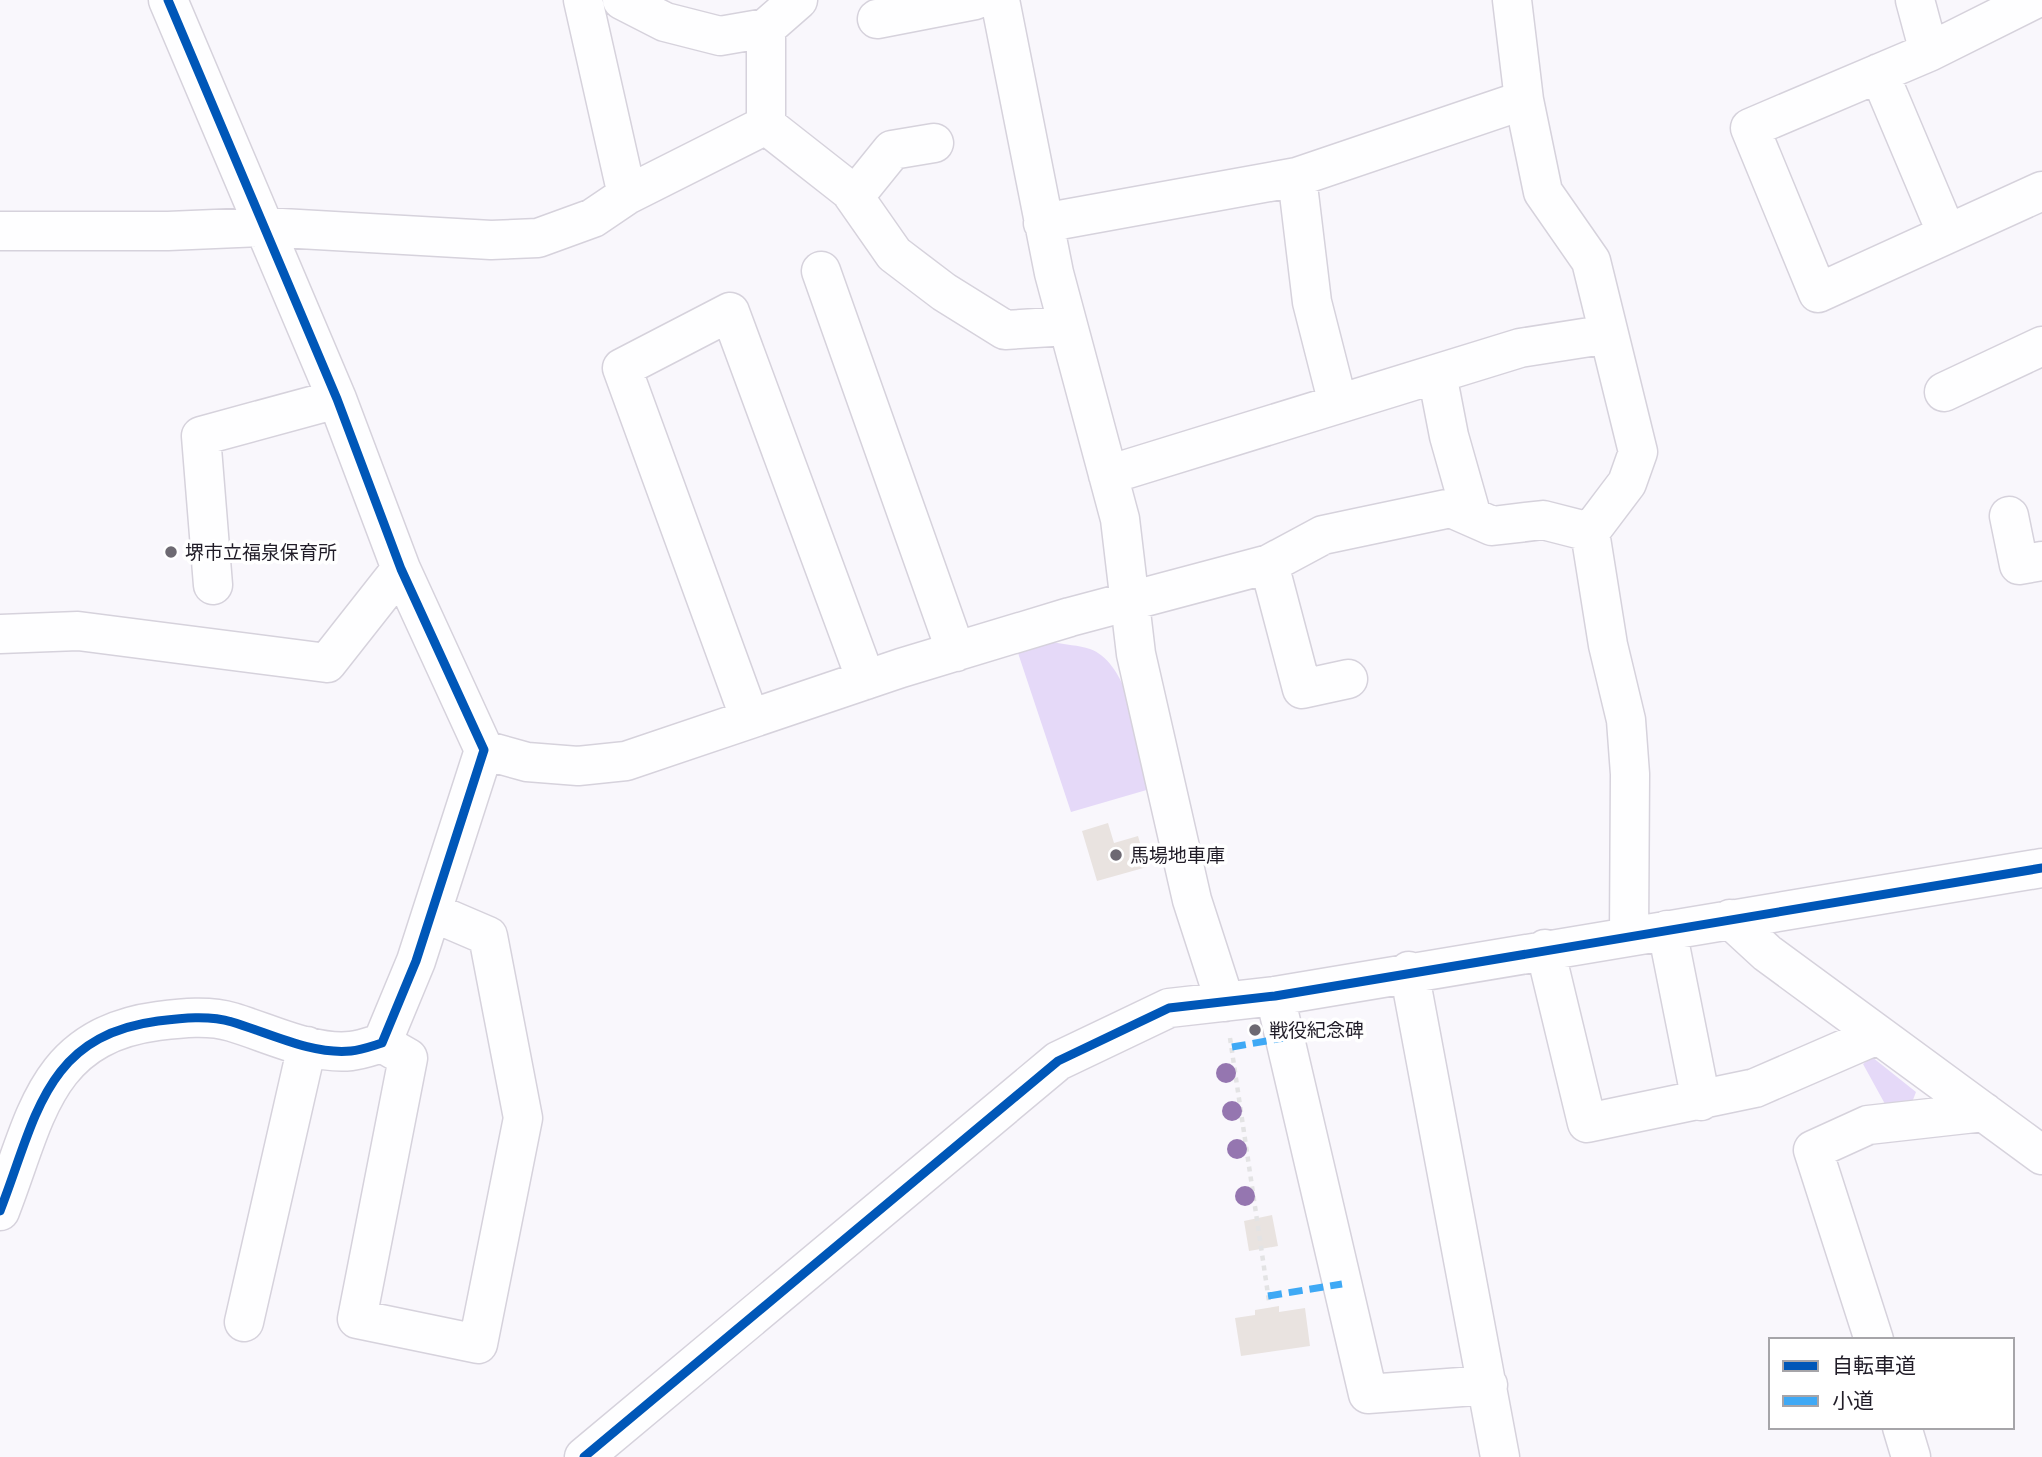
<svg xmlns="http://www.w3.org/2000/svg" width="2042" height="1457" font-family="'PT Sans','Noto Sans JP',sans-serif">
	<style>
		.green { fill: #e5d9f8 }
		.building { fill: #e9e3e0 }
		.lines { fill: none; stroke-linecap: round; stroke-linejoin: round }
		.minor-casing { stroke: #d6d2dc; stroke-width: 41 }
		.path { stroke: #e3e3e4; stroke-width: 4.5; stroke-dasharray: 5 5; stroke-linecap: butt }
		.minor { stroke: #fefeff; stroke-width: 38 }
		.quiet { stroke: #3fa9f5; stroke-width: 7; stroke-dasharray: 14 7; stroke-linecap: butt }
		.cycleway-casing { stroke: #fff; stroke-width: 13 }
		.cycleway { stroke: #0057b8; stroke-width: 9 }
		.tree { fill: #9576b0 }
		.poi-dot { fill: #6d6972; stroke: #fff; stroke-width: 2.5 }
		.labels { text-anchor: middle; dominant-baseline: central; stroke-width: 7; stroke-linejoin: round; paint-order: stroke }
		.poi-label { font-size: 19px; fill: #211d28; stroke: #fff; text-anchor: start }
	</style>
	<rect width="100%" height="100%" fill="#f9f7fc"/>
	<path class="green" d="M 1053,642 C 1065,645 1079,645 1090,649 C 1132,664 1141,751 1150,789 L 1071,812 L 1017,650 Z
		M 1872,1057 L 1916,1092 L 1911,1105 L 1885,1104 L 1863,1064 Z"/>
	<path class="building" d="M 1108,823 L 1114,843 L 1138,836 L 1147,867 L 1097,881 L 1082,831 Z
		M 1272,1215 L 1278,1246 L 1249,1251 L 1244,1221 Z
		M 1279,1306 L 1279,1312 L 1305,1308 L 1310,1346 L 1241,1356 L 1235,1318 L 1255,1315 L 1255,1310 Z"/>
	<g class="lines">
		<g class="minor-casing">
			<path id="minor" d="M 583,0 L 627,195
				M 622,0 L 665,22 L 720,36 L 766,28
				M 1000,0 L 1054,273 L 1120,519 L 1136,654 L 1192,900 L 1225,1002
				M 1512,0 L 1524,100 L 1543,192 L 1591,261 L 1638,452 L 1627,483 L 1590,532 L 1608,645 L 1626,720 L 1630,774 L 1629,936
				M 1915,0 L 1929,52
				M 2033,0 L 1929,52 L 1750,128 L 1818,293 L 2042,191
				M 877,19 L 975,0
				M 1879,73 L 1947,234
				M 766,125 L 850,191 L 894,254 L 944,292 L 1005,330 L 1068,326
				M 1297,177 L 1312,302 L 1338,404
				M 854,197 L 892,150 L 934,143
				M 1043,223 L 1297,177 L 1524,100
				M 0,231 L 168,231 L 264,227 L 491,240 L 538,238 L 593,218 L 627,195 L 766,125 L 766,28 L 798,0
				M 821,271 L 956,652
				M 1437,374 L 1449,436 L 1472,517
				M 1944,392 L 2042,346
				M 1108,475 L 1520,348 L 1609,334
				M 2009,516 L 2019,565 L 2042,561
				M 1269,564 L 1302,689 L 1348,679
				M 213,585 L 201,436 L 337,399
				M 0,634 L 78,631 L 327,663 L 401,569
				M 750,719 L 622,368 L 730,312 L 866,680
				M 484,750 L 527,762 L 578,766 L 626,761 L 901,668 L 1070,617 L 1269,564 L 1323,535 L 1451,508 L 1492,526 L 1543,520 L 1590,532
				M 1730,919 L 1767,953 L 2042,1155
				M 1667,930 L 1701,1101
				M 1545,949 L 1587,1123 L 1755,1088 L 1877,1035
				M 1409,971 L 1500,1457
				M 1275,996 L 1368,1394 L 1488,1385
				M 382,1043 L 408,1058 L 357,1319 L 478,1344 L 523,1118 L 488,936 L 432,912
				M 0,1211 C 36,1119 44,1036 158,1021 C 182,1018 209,1015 232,1022 C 269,1033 312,1055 351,1051 C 361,1050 372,1046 382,1043 L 416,961 L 484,750 L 401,569 L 337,399 L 168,0
				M 244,1322 L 307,1046
				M 1874,1340 L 1813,1150 L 1868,1125 L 1984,1112
				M 1902,1427 L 1911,1457
				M 584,1457 L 1058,1061 L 1169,1008 L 1275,996 L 2042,868"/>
		</g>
		<path class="path" d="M 1230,1038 L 1269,1301"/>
		<use href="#minor" class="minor"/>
		<path class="quiet" d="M 1232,1047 L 1284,1038
			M 1268,1296 L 1342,1284"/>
		<g class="cycleway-casing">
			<path id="cycleway" d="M 0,1211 C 36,1119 44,1036 158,1021 C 182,1018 209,1015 232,1022 C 269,1033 312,1055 351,1051 C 361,1050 372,1046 382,1043 L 416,961 L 484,750 L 401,569 L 337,399 L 168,0
				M 584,1457 L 1058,1061 L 1169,1008 L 1275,996 L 2042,868"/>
		</g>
		<use href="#cycleway" class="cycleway"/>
	</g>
	<g class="tree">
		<circle cx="1226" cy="1073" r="10"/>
		<circle cx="1232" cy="1111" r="10"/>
		<circle cx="1237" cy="1149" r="10"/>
		<circle cx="1245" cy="1196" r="10"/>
	</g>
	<g class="poi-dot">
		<circle cx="171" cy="552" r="7"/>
		<circle cx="1116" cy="855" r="7"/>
		<circle cx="1255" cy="1030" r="7"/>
	</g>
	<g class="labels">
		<g class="poi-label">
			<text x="185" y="552">堺市立福泉保育所</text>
			<text x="1130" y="855">馬場地車庫</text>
			<text x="1269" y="1030">戦役紀念碑</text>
		</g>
	</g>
	<rect x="1769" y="1338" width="245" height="91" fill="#ffffff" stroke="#a6a5a9" stroke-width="2"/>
	<rect x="1783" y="1361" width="35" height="10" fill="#0057b8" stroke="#a6a5a9" stroke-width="2"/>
	<text x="1832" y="1373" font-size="21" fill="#211d28">自転車道</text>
	<rect x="1783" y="1396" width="35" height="10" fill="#3fa9f5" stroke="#a6a5a9" stroke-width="2"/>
	<text x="1832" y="1408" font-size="21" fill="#211d28">小道</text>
</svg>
